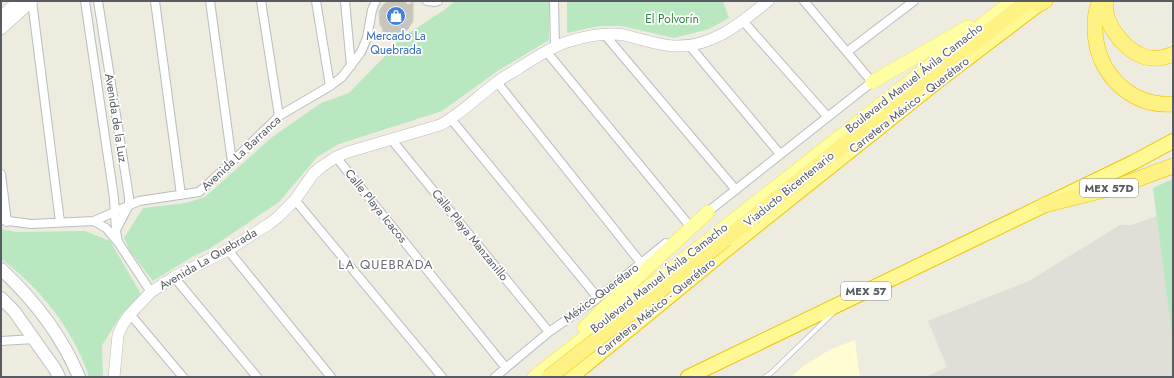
<svg xmlns="http://www.w3.org/2000/svg" width="1174" height="378" font-family="Jost,sans-serif">
	<style>
		.commercial { fill: #fffbd2 }
		.industrial { fill: #e0dfd7 }
		.green { fill: #b9e7c0 }
		.building { fill: #c8c6bc; stroke: #d2cebd }
		.lines { fill: none; stroke-linecap: round; stroke-linejoin: round }
		.service-casing { stroke: #babcc2; stroke-width: 5.5 }
		.minor-casing { stroke: #babcc2; stroke-width: 10 }
		.tertiary-casing { stroke: #babcc2; stroke-width: 12 }
		.secondary-casing { stroke: #bcbfc7; stroke-width: 14 }
		.primary-casing { stroke: #fce449; stroke-width: 14 }
		.trunk-casing { stroke: #ecc500; stroke-width: 16 }
		.motorway-casing { stroke: #ecc500; stroke-width: 16 }
		.service { stroke: #fff; stroke-width: 4 }
		.minor { stroke: #fff; stroke-width: 8 }
		.tertiary { stroke: #fff; stroke-width: 11 }
		.secondary { stroke: #fff; stroke-width: 12 }
		.primary { stroke: #fffea2; stroke-width: 13 }
		.trunk { stroke: #fff893; stroke-width: 14 }
		.motorway { stroke: #fff284; stroke-width: 15 }
		.motorway-bridge-casing { stroke: #ecc500; stroke-width: 16; stroke-linecap: butt }
		.motorway-bridge { stroke: #fff284; stroke-width: 15 }
		.labels { text-anchor: middle; dominant-baseline: central; stroke-width: 3.5; stroke-linejoin: round; paint-order: stroke }
		.shield { fill: #fff; stroke: #8a8c91; stroke-width: 1 }
		.shield-label { font-size: 11px; font-weight: bold; fill: #585b62 }
		.park-label { font-size: 12px; fill: #2e843f; stroke: #fff }
		.shop-label { font-size: 12px; fill: #366cbe; stroke: #fff }
		.street-label { font-size: 12px; fill: #585b62; stroke: #fff }
		.neighbourhood-label { font-size: 13px; letter-spacing: 1px; fill: #696d74; stroke: #fff }
	</style>
	<rect width="100%" height="100%" fill="#edecdf"/>
	<path class="commercial" d="M 855,340 L 860,377 L 791,377 L 802,367 L 831,349 Z"/>
	<path class="industrial" d="M 1157,216 L 1173,344 L 1173,377 L 926,377 L 947,367 L 928,321 L 1029,281 L 1120,225 L 1132,225 Z"/>
	<path class="green" d="M 455,1 L 549,1 L 549,40 L 496,72 L 442,111 L 339,144 L 317,157 L 279,202 L 209,249 L 192,257 L 153,281 L 130,251 L 124,238 L 143,208 L 186,203 L 205,197 L 271,138 L 321,103 L 349,93 L 389,52 L 398,40 L 444,10 Z
		M 567,1 L 723,1 L 729,18 L 709,29 L 674,38 L 622,26 L 599,26 L 567,33 Z
		M 1173,179 L 1173,344 L 1153,188 Z
		M 1,229 L 16,232 L 85,231 L 110,241 L 141,294 L 122,314 L 102,345 L 103,377 L 89,377 C 75,332 39,286 1,259 Z"/>
	<path class="building" d="M 390,1 L 404,1 L 408,5 L 413,2 L 413,21 L 408,29 L 400,34 L 387,34 L 382,31 L 383,29 L 380,25 L 379,11 L 384,4 Z"/>
	<g class="lines">
		<g class="service-casing">
			<path id="service" d="M 765,377 L 770,374 L 833,313"/>
		</g>
		<g class="minor-casing">
			<path id="minor" d="M 32,1 L 60,222
				M 85,1 L 114,198 L 116,231 L 118,242 L 151,292
				M 98,1 L 129,197 L 129,205 L 116,230
				M 155,1 L 181,195
				M 210,1 L 232,162
				M 261,1 L 279,116
				M 316,1 L 330,86
				M 345,1 L 351,66
				M 427,1 L 435,2 L 438,1
				M 554,1 L 555,47
				M 804,1 L 867,76
				M 743,21 L 827,116
				M 605,35 L 736,190
				M 689,45 L 780,154
				M 546,51 L 689,225
				M 847,52 L 914,1
				M 497,82 L 641,263
				M 451,119 L 598,298
				M 391,139 L 549,332
				M 336,157 L 506,368
				M 1,174 L 7,222
				M 295,200 L 442,377
				M 705,214 L 872,82
				M 1,220 L 31,224 L 94,221 L 139,201 L 199,192 L 232,162 L 279,116 L 330,86 L 342,77 L 361,52 L 367,38 L 372,10 L 376,1
				M 94,221 L 106,228 L 116,240
				M 228,250 L 331,377
				M 174,277 L 257,377
				M 130,314 L 183,377
				M 1,341 L 34,339
				M 495,377 L 549,332 L 598,298 L 666,243"/>
		</g>
		<g class="tertiary-casing">
			<path id="tertiary" d="M 1,17 L 18,1
				M 1,29 L 32,1
				M 114,377 L 118,335 L 123,324 L 130,314 L 151,292 L 174,277 L 228,250 L 269,224 L 278,217 L 295,200 L 313,174 L 321,167 L 336,157 L 348,152 L 440,125 C 461,114 477,97 496,83 C 503,77 511,73 519,68 C 535,58 551,47 570,41 C 586,36 607,32 624,35 C 641,39 657,45 674,46 C 712,48 741,23 768,1"/>
		</g>
		<g class="secondary-casing">
			<path id="secondary" d="M 1,269 C 33,299 62,336 79,377
				M 1,298 L 14,311 L 55,369 L 59,377"/>
		</g>
		<g class="primary-casing">
			<path id="primary" d="M 872,82 L 968,27
				M 584,328 L 600,312 L 708,212
				M 534,377 L 1012,1"/>
		</g>
		<g class="trunk-casing">
			<path id="trunk" d="M 571,377 L 732,245 L 939,80 L 1043,1
				M 688,377 L 1134,162 L 1173,141"/>
		</g>
		<g class="motorway-casing">
			<path id="motorway" d="M 1100,1 C 1095,11 1095,20 1095,31 C 1097,73 1130,107 1173,104
				M 1106,1 C 1102,22 1123,48 1142,56 C 1152,60 1164,58 1173,54
				M 1039,4 L 1045,1
				M 1044,205 L 1116,187 L 1173,166
				M 726,239 L 883,113 L 1028,1"/>
		</g>
		<use href="#service" class="service"/>
		<use href="#minor" class="minor"/>
		<use href="#tertiary" class="tertiary"/>
		<use href="#secondary" class="secondary"/>
		<use href="#primary" class="primary"/>
		<use href="#trunk" class="trunk"/>
		<use href="#motorway" class="motorway"/>
		<g class="motorway-bridge-casing">
			<path id="motorway-bridge" d="M 549,377 L 726,239"/>
		</g>
		<use href="#motorway-bridge" class="motorway-bridge"/>
	</g>
	<defs>
		<g id="shop-disc" transform="scale(1)"><circle r="9.5" fill="#3f7fe0" stroke="#fff"/><path d="M-5-2.5h2.3a2.7 3.5 0 0 1 5.4 0H5L5.5 6h-11ZM-1.5-2.5h3a1.5 2.3 0 0 0-3 0Z" fill="#fff"/></g>
	</defs>
	<g fill-rule="evenodd">
		<use href="#shop-disc" x="396" y="16"/>
	</g>
	<g class="labels">
		<g class="shield">
			<rect x="1080" y="179" width="58" height="18" rx="3"/>
			<rect x="841" y="282" width="50" height="18" rx="3"/>
		</g>
		<g class="shield-label">
			<text x="1109" y="188">MEX 57D</text>
			<text x="866" y="291">MEX 57</text>
		</g>
		<g class="park-label">
			<text x="672" y="19">El Polvorín</text>
		</g>
		<g class="shop-label">
			<text x="396" y="36">Mercado La<tspan x="396" dy="14">Quebrada</tspan></text>
		</g>
		<g class="street-label">
			<text transform="translate(914 78) rotate(-38)">Boulevard Manuel Ávila Camacho</text>
			<text transform="translate(909 105) rotate(-38)">Carretera México - Querétaro</text>
			<text transform="translate(116 118) rotate(81)">Avenida de la Luz</text>
			<text transform="translate(241 153) rotate(-43)">Avenida La Barranca</text>
			<text transform="translate(789 189) rotate(-39)">Viaducto Bicentenario</text>
			<text transform="translate(376 206) rotate(51)">Calle Playa Icacos</text>
			<text transform="translate(470 235) rotate(51)">Calle Playa Manzanillo</text>
			<text transform="translate(208 259) rotate(-30)">Avenida La Quebrada</text>
			<text transform="translate(659 278) rotate(-38)">Boulevard Manuel Ávila Camacho</text>
			<text transform="translate(601 293) rotate(-37)">México-Querétaro</text>
			<text transform="translate(656 307) rotate(-39)">Carretera México - Querétaro</text>
		</g>
		<g class="neighbourhood-label">
			<text x="386" y="264">LA QUEBRADA</text>
		</g>
	</g>
	<rect width="1174" height="378" fill="none" stroke="#585b62" stroke-width="4"/>
</svg>
